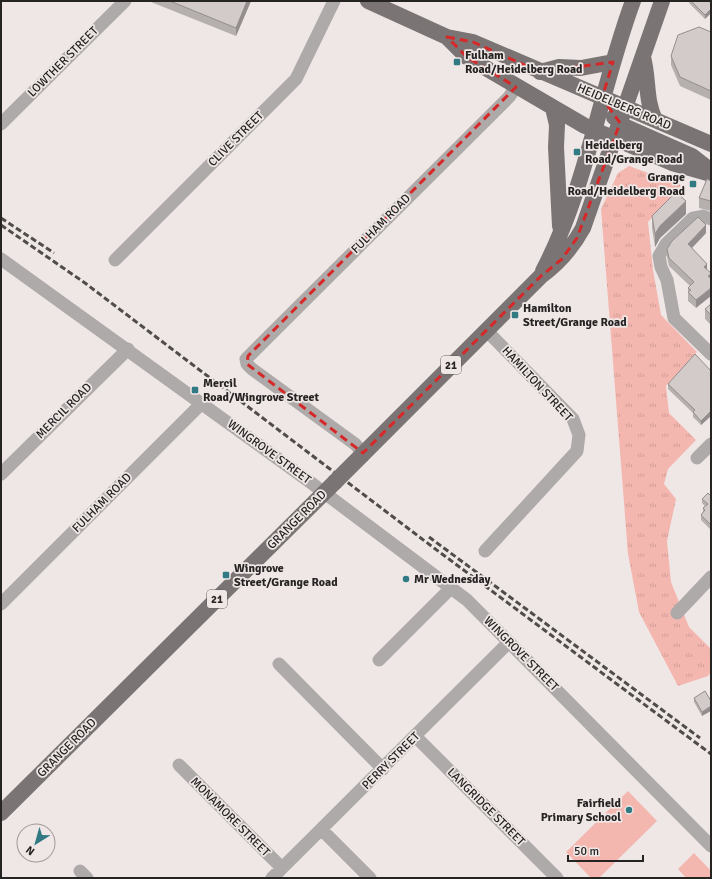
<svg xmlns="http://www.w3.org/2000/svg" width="712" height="879" font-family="Signika,sans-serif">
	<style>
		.park { fill: url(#park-tufts) }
		.garden { fill: #f4b7b0 }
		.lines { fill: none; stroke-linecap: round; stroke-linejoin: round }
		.minor { stroke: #adaaa9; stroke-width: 13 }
		.major { stroke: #7a7574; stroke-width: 16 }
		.rail { stroke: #504c4c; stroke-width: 3; stroke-dasharray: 6 3; stroke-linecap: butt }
		.major-bridge { stroke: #7a7574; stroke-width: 16 }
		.wall { fill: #b5afae }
		.shaded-wall { fill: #938e8d }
		.building { fill: #d2cbca; stroke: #938e8d }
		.marked { fill: none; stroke: #d62828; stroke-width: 3; stroke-dasharray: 8 5; stroke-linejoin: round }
		.poi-dot { fill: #327a83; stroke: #efe7e6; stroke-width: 1.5 }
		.labels { text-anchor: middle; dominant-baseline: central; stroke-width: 3.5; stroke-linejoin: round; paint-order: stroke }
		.shield { fill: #efe7e6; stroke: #625e5e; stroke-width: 1 }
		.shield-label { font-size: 11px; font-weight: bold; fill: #262323 }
		.poi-label { font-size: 12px; font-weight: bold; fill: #262323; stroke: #efe7e6; text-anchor: start }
		.street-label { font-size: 12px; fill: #262323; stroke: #efe7e6 }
	</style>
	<defs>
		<pattern id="park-tufts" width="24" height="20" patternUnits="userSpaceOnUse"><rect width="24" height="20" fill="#f4b7b0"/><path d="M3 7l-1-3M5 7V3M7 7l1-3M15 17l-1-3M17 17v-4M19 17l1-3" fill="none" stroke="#d19d97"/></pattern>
	</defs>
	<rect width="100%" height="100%" fill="#efe7e6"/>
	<path class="park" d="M 629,166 L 681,185 L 648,222 L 653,270 L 661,315 L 697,352 L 666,386 L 669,413 L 696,440 L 668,469 L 664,484 L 676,499 L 667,541 L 671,582 L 689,627 L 711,649 L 711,672 L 708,676 L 678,686 L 639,612 L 628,554 L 601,209 L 618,173 Z"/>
	<path class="garden" d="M 628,791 L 657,821 L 599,878 L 591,878 L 566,852 Z
		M 694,853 L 711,871 L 711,878 L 686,878 L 678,869 Z"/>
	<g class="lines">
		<path class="minor" d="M 1,124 L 125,1
			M 711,219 L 703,216 L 693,218 L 666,244 L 659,256 L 661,267 L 667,280 L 674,318 L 711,354
			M 1,259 L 310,482 L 467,600 L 711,846
			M 115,260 L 296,79 L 334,1
			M 363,453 L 355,444 L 252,369 L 247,364 L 246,359 L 509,97 L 516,87
			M 697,458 L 711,444
			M 1,474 L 128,349
			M 485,551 L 577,451 L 579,435 L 573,419 L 486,330
			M 1,604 L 202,403
			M 677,613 L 711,577
			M 379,660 L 451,588
			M 279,664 L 383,769
			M 415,736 L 557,878
			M 179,765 L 282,868
			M 321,829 L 370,878
			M 80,871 L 87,878
			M 272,878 L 509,642"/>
		<path class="major" d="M 368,1 L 447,37 L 473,42 L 711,144
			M 447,37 L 467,57 L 585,126 L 672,163 L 711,174
			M 643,57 C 649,79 645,99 655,120
			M 540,72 L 559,67 L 581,68 L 613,62
			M 553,108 L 557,125 L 556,147 L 560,226
			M 614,117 L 624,126 L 692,156 L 711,171
			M 543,271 C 587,187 600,90 633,1
			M 362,455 L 541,276 C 559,263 572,248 583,228 L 662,1
			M 1,813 L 335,482"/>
		<path class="rail" d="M 1,218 L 54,253
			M 1,225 L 85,283 L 434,548 L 711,754
			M 429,537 L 700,738"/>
		<path class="major-bridge" d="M 335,482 L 362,455"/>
	</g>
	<path class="wall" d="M 151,1 L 251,1 L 236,36 L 151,2 Z
		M 689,1 L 711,1 L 711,13 L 705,19 L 689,3 Z
		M 711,32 L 711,100 L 680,86 L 671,65 L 671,56 Z
		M 711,181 L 711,211 L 699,208 L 699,198 Z
		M 686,214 L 660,238 L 655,247 L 652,228 L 652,216 Z
		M 706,233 L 692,248 L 707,264 L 696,308 L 688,301 L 688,288 L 690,286 L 669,266 L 667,257 L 667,249 Z
		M 711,304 L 711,325 L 705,319 L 705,309 Z
		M 711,371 L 711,416 L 701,425 L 693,417 L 693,413 L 668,389 L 668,384 Z
		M 711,496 L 711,530 L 701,520 L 701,515 L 703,512 L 703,508 L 705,506 L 702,503 L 702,499 Z
		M 694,698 L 711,701 L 702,716 L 694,702 Z"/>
	<path class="shaded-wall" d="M 247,1 L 251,1 L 236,36 L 236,28 Z
		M 711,9 L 711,13 L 705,19 L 705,15 Z
		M 686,201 L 686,214 L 660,238 L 655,247 L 655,234 L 660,226 Z
		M 706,225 L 706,233 L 688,252 L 688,244 Z
		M 707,264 L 707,272 L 704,267 Z
		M 711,274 L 711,282 L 708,276 Z
		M 711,288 L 711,296 L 696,308 L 696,300 Z
		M 711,411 L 711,416 L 701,425 L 701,421 Z
		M 711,706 L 711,711 L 702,716 L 702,712 Z"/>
	<path class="building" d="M 170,1 L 247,1 L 236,28 Z
		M 691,1 L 711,1 L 710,4 L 711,5 L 711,9 L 705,15 Z
		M 699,27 L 711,32 L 711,91 L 680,77 L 671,56 L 678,35 Z
		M 707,179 L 711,181 L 711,201 L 699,198 Z
		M 676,192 L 686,201 L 660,226 L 655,234 L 652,216 Z
		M 698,217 L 706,225 L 688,244 L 707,264 L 704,267 L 711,273 L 711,274 L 708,276 L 711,279 L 711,288 L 696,300 L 688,292 L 691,290 L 688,288 L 694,282 L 669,258 L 667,249 L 672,241 Z
		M 711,304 L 711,315 L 705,309 Z
		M 695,354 L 711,371 L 711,404 L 710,405 L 711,406 L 711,411 L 701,421 L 693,412 L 695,410 L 668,384 Z
		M 708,493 L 711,496 L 711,525 L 701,515 L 705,510 L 703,508 L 708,504 L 702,499 Z
		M 705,691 L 711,701 L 711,706 L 702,712 L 694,698 Z"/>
	<path class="marked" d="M 447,37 L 473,42 L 540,72 L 613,62 L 602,98 L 620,123 L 577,238 L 562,259 L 541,276 L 363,453 L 247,364 L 248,356 L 516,87 L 467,57 Z"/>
	<g class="poi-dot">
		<rect x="453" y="58" width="8" height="8" rx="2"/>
		<rect x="573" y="148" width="8" height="8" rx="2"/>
		<rect x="689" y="180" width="8" height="8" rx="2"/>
		<rect x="511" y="311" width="8" height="8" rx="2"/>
		<rect x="191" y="386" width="8" height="8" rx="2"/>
		<rect x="222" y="571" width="8" height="8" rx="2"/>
		<circle cx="406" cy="579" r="4"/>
		<circle cx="629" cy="810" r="4"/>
	</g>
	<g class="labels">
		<g class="shield">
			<rect x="441" y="356" width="20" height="18" rx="3"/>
			<rect x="207" y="590" width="20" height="18" rx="3"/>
		</g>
		<g class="shield-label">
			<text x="451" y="365">21</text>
			<text x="217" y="599">21</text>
		</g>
		<g class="poi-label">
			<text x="465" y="55">Fulham<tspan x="465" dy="14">Road/Heidelberg Road</tspan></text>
			<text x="585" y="145">Heidelberg<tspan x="585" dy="14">Road/Grange Road</tspan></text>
			<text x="685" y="177" text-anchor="end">Grange<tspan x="685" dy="14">Road/Heidelberg Road</tspan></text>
			<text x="523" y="308">Hamilton<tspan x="523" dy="14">Street/Grange Road</tspan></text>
			<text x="203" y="383">Mercil<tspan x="203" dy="14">Road/Wingrove Street</tspan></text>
			<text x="234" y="568">Wingrove<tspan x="234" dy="14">Street/Grange Road</tspan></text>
			<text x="414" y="579">Mr Wednesday</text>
			<text x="621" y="803" text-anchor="end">Fairfield<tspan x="621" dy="14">Primary School</tspan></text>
		</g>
		<g class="street-label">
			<text transform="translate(63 62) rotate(-45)">LOWTHER STREET</text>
			<text transform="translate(624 107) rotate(23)">HEIDELBERG ROAD</text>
			<text transform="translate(236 139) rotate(-45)">CLIVE STREET</text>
			<text transform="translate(381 224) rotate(-45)">FULHAM ROAD</text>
			<text transform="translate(537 384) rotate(47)">HAMILTON STREET</text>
			<text transform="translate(64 411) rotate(-45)">MERCIL ROAD</text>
			<text transform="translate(269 452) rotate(36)">WINGROVE STREET</text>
			<text transform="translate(102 503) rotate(-45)">FULHAM ROAD</text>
			<text transform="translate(297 520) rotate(-45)">GRANGE ROAD</text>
			<text transform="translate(521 654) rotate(45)">WINGROVE STREET</text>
			<text transform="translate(67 748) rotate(-45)">GRANGE ROAD</text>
			<text transform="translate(391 761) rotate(-45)">PERRY STREET</text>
			<text transform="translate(486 807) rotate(45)">LANGRIDGE STREET</text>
			<text transform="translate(230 817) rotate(45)">MONAMORE STREET</text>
		</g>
	</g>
	<rect width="712" height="879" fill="none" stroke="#262323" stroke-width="4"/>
	<g transform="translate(36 843) rotate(217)"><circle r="19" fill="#efe7e6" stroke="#9f9998"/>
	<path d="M0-3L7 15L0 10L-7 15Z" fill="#327a83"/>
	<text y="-6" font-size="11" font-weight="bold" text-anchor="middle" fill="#262323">N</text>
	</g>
	<path d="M568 855v6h75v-6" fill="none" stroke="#262323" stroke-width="2"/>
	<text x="574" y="855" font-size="12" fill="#262323" stroke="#efe7e6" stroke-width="3" paint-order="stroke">50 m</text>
</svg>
